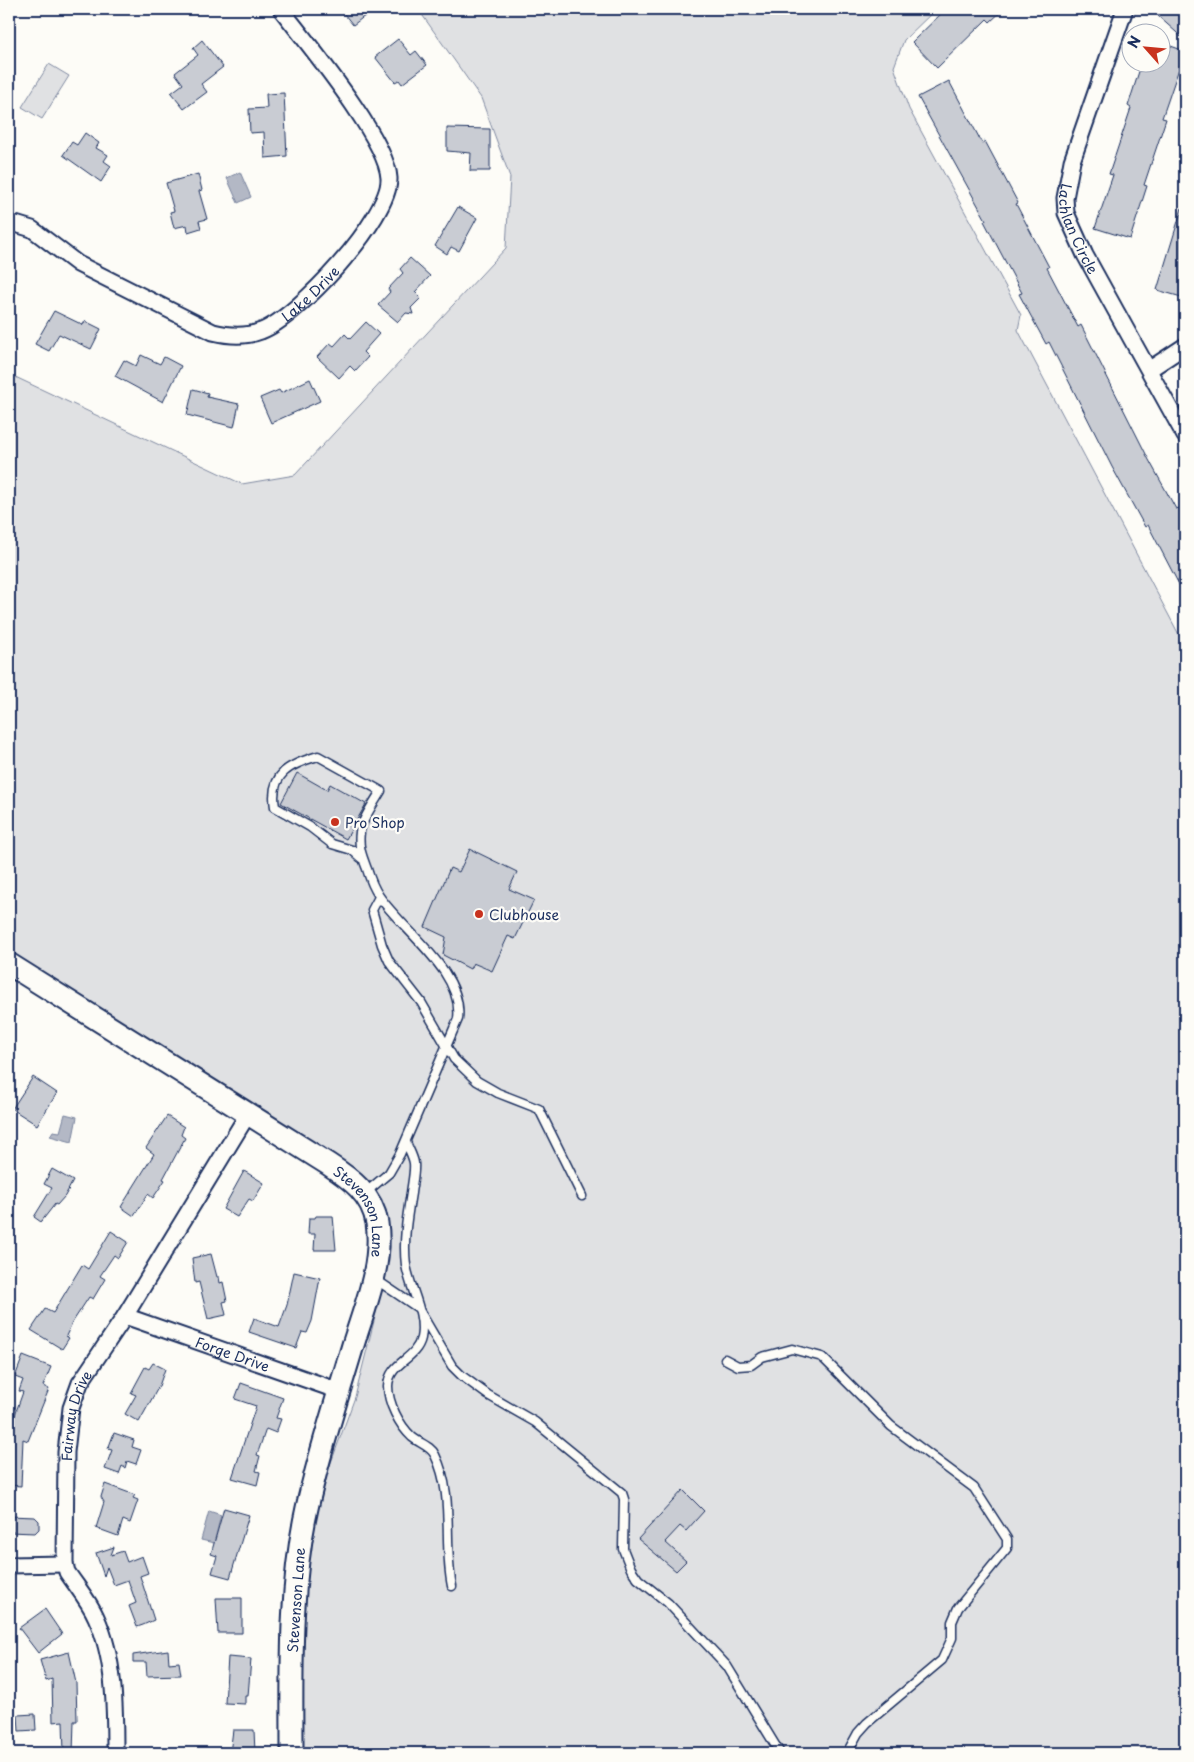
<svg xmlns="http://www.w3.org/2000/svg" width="1194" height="1762" font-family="'Playpen Sans',sans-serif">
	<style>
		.green { fill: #e0e1e3; stroke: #7e88a0 }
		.water { fill: #b3b8c5; stroke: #76819c }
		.building { fill: #c9ccd3; stroke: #1b2f5e }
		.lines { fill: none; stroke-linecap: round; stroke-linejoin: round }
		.lane-casing { stroke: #1b2f5e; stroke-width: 11 }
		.street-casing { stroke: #1b2f5e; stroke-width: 19 }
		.secondary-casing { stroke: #1b2f5e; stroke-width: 25 }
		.lane { stroke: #fdfcf7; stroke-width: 8 }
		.street { stroke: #fdfcf7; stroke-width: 15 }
		.secondary { stroke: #fdfcf7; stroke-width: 21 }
		.poi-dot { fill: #c8321e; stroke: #fdfcf7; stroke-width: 2 }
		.labels { text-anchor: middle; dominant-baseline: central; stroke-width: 4.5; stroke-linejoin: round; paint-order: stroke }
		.street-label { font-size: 14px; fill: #1b2f5e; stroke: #fdfcf7 }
		.poi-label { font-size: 14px; fill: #1b2f5e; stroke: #fdfcf7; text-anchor: start }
	</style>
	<rect width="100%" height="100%" fill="#fdfcf7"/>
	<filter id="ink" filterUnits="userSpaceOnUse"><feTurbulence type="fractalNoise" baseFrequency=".02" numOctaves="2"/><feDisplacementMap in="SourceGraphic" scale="10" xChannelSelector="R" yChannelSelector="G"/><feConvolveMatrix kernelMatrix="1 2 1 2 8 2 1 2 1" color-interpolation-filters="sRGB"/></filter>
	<g filter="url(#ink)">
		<path class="green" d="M 418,9 L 936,9 L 904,40 L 894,67 L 909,109 L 1021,315 L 1018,330 L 1185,646 L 1185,1753 L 302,1753 L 300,1684 L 306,1552 L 325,1479 L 355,1397 L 379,1301 L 390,1247 L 386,1215 L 365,1178 L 9,953 L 9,374 L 242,484 L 295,475 L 506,248 L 510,177 L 481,98 Z
			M 49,64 L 69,76 L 42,119 L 22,107 Z"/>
		<path class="water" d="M 240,172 L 251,197 L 238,203 L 227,178 Z
			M 65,1114 L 77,1117 L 72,1142 L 50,1136 L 53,1131 L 60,1132 Z
			M 209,1511 L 221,1515 L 214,1543 L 201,1540 Z"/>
		<path class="building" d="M 340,9 L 374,9 L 353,25 Z
			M 946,9 L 1004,9 L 990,22 L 987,19 L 937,68 L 912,42 Z
			M 1164,9 L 1185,9 L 1185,40 L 1158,16 Z
			M 398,39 L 411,55 L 416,51 L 427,65 L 402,84 L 399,80 L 395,82 L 375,57 Z
			M 202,40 L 223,67 L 201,84 L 207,92 L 184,109 L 171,93 L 183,84 L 175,73 L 198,55 L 193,48 Z
			M 1162,43 L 1185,51 L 1162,118 L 1166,119 L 1144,185 L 1147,186 L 1130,239 L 1095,228 L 1113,175 L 1109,174 L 1131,108 L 1128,106 L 1142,62 L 1162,62 Z
			M 949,81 L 982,143 L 985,141 L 1018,203 L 1016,204 L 1049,267 L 1047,268 L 1078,327 L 1081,325 L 1149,460 L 1176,509 L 1179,508 L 1185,519 L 1185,596 L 1148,525 L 1145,527 L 1112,467 L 1049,342 L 1046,344 L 1019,294 L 1022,293 L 984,221 L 986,220 L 918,97 Z
			M 284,93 L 287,156 L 265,158 L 264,132 L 250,133 L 249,109 L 267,108 L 266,94 Z
			M 447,128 L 490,129 L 490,171 L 470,171 L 471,153 L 447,151 Z
			M 85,133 L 99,143 L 96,148 L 108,155 L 104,161 L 111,166 L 101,182 L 63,155 L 72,142 L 77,145 Z
			M 198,174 L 202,190 L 199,191 L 207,219 L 199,221 L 201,228 L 188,232 L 187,225 L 174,228 L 170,212 L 174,211 L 166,183 Z
			M 458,207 L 477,218 L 459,251 L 451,247 L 447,254 L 435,246 Z
			M 1182,208 L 1185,209 L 1185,298 L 1157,290 Z
			M 410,258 L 430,276 L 415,292 L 421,298 L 411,308 L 413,314 L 406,313 L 398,322 L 378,305 L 390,292 L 388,289 L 403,273 L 400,269 Z
			M 54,311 L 83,325 L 85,321 L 101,329 L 91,349 L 59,334 L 49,351 L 35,344 Z
			M 366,322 L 379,334 L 363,352 L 368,357 L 355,371 L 350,366 L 339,378 L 317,357 L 330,343 L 334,346 L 345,334 L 350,339 Z
			M 141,355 L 160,364 L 164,357 L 181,366 L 163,402 L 115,376 L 124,360 L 136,366 Z
			M 310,379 L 320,401 L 271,423 L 260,398 L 279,390 L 281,393 Z
			M 193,389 L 208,393 L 207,397 L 239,404 L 234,427 L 187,415 Z
			M 297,773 L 327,790 L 330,784 L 366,804 L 346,839 L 281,803 Z
			M 470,849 L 517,872 L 509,889 L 534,900 L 515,939 L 508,936 L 492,971 L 473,963 L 470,969 L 443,955 L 446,937 L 425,927 L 450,868 L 459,872 Z
			M 33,1077 L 57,1093 L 37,1125 L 12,1109 Z
			M 167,1116 L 184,1127 L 181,1135 L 185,1138 L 163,1179 L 165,1180 L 153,1198 L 148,1194 L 134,1216 L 121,1207 L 154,1154 L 146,1148 Z
			M 52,1169 L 73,1181 L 65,1196 L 57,1205 L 55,1204 L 41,1222 L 34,1217 L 52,1188 L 44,1184 Z
			M 244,1171 L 264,1183 L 253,1201 L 249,1199 L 237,1217 L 223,1209 Z
			M 316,1216 L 333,1216 L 336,1250 L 314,1250 L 315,1234 L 308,1234 L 309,1218 L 315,1218 Z
			M 111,1231 L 128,1242 L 118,1258 L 114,1255 L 100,1276 L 105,1279 L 93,1299 L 89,1297 L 72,1323 L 66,1336 L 69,1338 L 62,1349 L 31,1330 L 45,1309 L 53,1313 L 82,1265 L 88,1269 Z
			M 211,1254 L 217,1277 L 219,1277 L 220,1283 L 223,1282 L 227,1301 L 223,1302 L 226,1315 L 208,1319 L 199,1282 L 195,1283 L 192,1258 Z
			M 294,1272 L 320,1278 L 312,1321 L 307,1333 L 302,1332 L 296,1348 L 249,1332 L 254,1318 L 279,1327 L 287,1305 Z
			M 23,1356 L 51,1367 L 43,1386 L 49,1389 L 28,1441 L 23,1439 L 21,1486 L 9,1485 L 9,1419 L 13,1420 L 23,1392 L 19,1391 L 23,1380 L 15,1377 Z
			M 153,1363 L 165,1369 L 159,1386 L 139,1422 L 125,1414 L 136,1395 L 131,1393 L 145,1367 L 149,1369 Z
			M 241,1383 L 283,1398 L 276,1418 L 281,1419 L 276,1433 L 266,1429 L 257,1455 L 260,1456 L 256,1471 L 260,1472 L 257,1485 L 232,1478 L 256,1406 L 235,1399 Z
			M 114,1433 L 134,1440 L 132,1447 L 141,1450 L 136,1464 L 127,1461 L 125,1468 L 122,1466 L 119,1474 L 105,1469 L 112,1450 L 108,1449 Z
			M 105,1484 L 135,1495 L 133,1498 L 138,1500 L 130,1523 L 123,1520 L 118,1536 L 96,1528 L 104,1502 L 101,1497 Z
			M 683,1490 L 704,1511 L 686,1531 L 680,1526 L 665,1542 L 686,1561 L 676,1571 L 638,1539 Z
			M 224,1508 L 249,1515 L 230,1578 L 212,1573 L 217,1556 L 211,1554 Z
			M 9,1516 L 35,1517 L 39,1521 L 39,1529 L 35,1533 L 9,1532 Z
			M 114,1547 L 111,1555 L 123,1551 L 127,1562 L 142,1556 L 148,1573 L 140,1576 L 154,1620 L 143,1625 L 137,1627 L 129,1606 L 136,1603 L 128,1580 L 114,1585 L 107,1567 L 104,1576 L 96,1553 Z
			M 216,1598 L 242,1598 L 242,1633 L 218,1633 Z
			M 45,1609 L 62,1634 L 38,1653 L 19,1628 Z
			M 168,1650 L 169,1663 L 179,1662 L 181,1675 L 147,1676 L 146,1662 L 133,1662 L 133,1655 Z
			M 69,1652 L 76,1683 L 77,1721 L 74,1721 L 73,1753 L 64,1753 L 63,1721 L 53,1722 L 52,1679 L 46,1681 L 40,1660 Z
			M 228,1657 L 251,1659 L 248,1696 L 245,1696 L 245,1704 L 225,1703 Z
			M 35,1714 L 36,1730 L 19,1731 L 18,1715 Z
			M 233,1730 L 254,1730 L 255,1753 L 230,1753 Z"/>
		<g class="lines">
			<g class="lane-casing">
				<path id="lane" d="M 361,858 L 352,850 L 332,844 L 310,827 L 275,807 C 269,773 291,764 318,756 L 381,791 C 375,801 361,821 360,832 C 358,847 362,856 367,869 C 370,879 373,887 379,896 C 404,932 464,972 458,1019 L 400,1154 L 389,1173 L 365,1193
					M 379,897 L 372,910 L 382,945 L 389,961 L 421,1002 L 454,1059 L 477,1081 L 498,1093 L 539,1109 L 582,1196
					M 406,1142 C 408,1148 413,1156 414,1163 C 415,1172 412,1184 411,1193 C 407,1217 403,1241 406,1265 C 410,1289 426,1313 421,1338 C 416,1360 389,1362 388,1386 C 388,1403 399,1425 412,1437 C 419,1443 431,1446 435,1455 C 455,1495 443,1544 452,1586
					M 375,1279 L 418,1308 L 452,1366 L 462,1376 L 488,1395 L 535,1422 L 622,1493 L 624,1499 L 623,1549 L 631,1569 L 638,1579 L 668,1603 L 727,1666 L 780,1753
					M 725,1359 L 738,1366 L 751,1365 L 762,1357 L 792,1349 L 822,1357 L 891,1426 L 974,1488 L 1007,1539 L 1007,1548 L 958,1608 L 952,1622 L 952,1638 L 942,1660 L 867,1723 L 858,1733 L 847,1753"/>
			</g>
			<g class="street-casing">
				<g id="street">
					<path id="s1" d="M 1125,9 L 1072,161 L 1065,198 L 1066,213 L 1085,255 L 1185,436"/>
					<path id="s2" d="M 9,222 L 32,229 L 78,264 L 213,332 C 229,336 246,337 261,331 C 297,318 391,217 389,178 C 387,139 307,43 281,9"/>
					<path d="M 1150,369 L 1185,346"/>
					<path id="s3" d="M 125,1316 L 339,1391"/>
					<path d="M 9,1565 L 65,1564"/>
					<path id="s4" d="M 115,1753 C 115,1709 115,1658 96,1617 C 89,1601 77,1587 67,1572 L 65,1564 L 66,1452 L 71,1408 L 80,1383 L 125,1316 L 248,1114"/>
				</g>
			</g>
			<g class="secondary-casing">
				<g id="secondary">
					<path id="s5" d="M 9,964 L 328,1164 C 351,1179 372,1194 377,1223 C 383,1264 365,1306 353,1345 C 337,1399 319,1453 307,1508 C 289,1589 292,1672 292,1753"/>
				</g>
			</g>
			<use href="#lane" class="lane"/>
			<use href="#street" class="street"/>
			<use href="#secondary" class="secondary"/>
		</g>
	</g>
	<g class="poi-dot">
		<circle cx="335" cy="822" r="5"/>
		<circle cx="479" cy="914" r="5"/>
	</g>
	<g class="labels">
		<g class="street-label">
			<text stroke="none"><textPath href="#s1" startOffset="232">Lachlan Circle</textPath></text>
			<text stroke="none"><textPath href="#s2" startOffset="344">Lake Drive</textPath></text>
			<text stroke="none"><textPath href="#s5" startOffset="438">Stevenson Lane</textPath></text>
			<text stroke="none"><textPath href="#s3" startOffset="114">Forge Drive</textPath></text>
			<text stroke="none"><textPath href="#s4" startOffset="350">Fairway Drive</textPath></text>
			<text transform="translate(296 1600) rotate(-86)">Stevenson Lane</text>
		</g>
		<g class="poi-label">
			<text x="345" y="822">Pro Shop</text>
			<text x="489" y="914">Clubhouse</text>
		</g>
	</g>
	<rect width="1194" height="1762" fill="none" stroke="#fdfcf7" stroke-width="30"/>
	<rect x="15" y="15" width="1164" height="1732" fill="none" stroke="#1b2f5e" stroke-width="2" filter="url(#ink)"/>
	<g transform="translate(1146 48) rotate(297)"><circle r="24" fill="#fdfcf7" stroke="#a3aaba"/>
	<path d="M0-4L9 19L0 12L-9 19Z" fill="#c8321e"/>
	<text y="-8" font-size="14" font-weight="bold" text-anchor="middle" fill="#1b2f5e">N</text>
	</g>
</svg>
